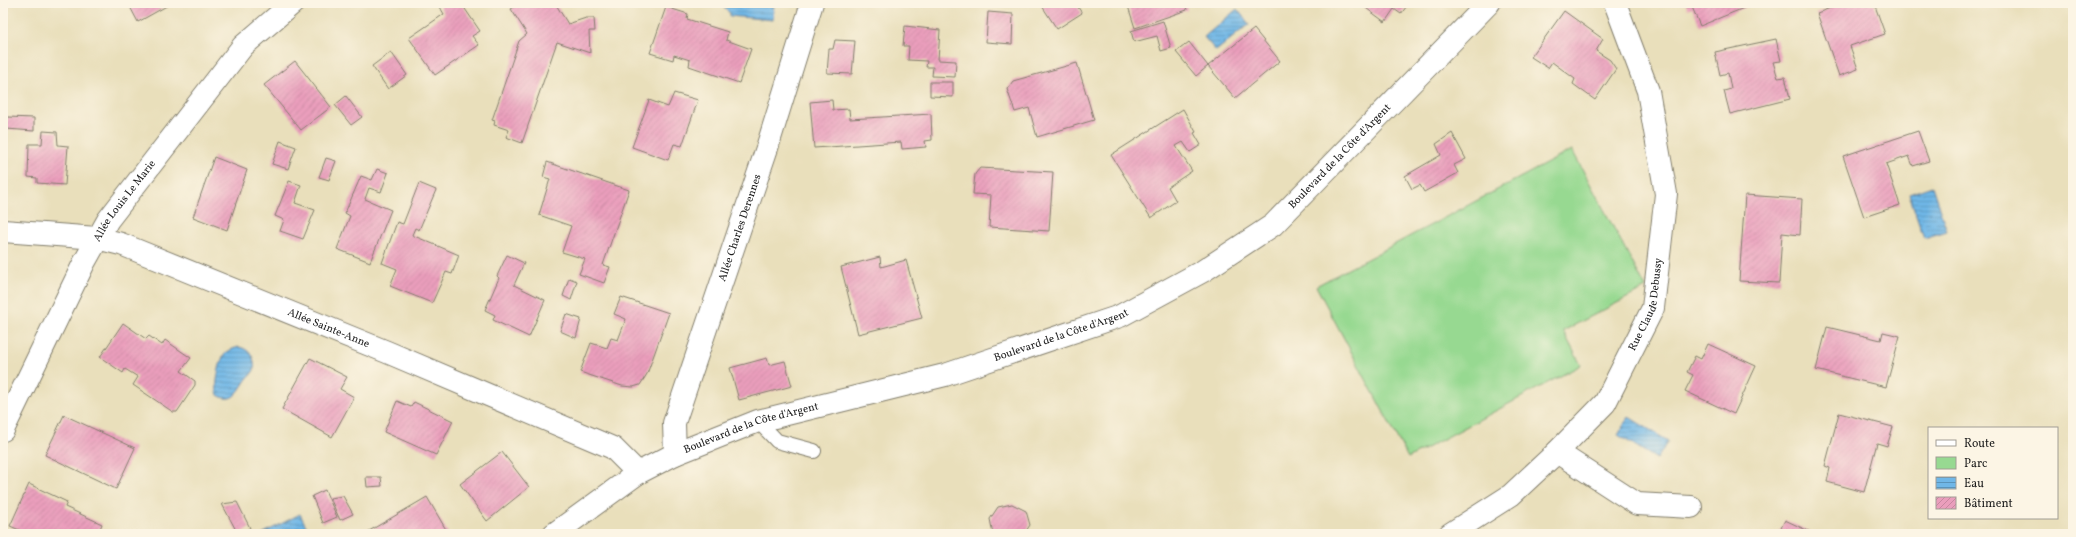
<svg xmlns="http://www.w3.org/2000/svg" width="2076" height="537" font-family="Vollkorn,serif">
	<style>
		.park { fill: #97d991; stroke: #5a7a56 }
		.water { fill: url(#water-rules); stroke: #466a82 }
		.building { fill: url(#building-hatch) }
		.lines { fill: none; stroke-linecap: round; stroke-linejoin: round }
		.lane-casing { stroke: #827e6c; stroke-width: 16 }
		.street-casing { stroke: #827e6c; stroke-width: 24 }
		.secondary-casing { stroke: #827e6c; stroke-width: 24 }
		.lane { stroke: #fff; stroke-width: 14 }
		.street { stroke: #fff; stroke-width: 22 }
		.secondary { stroke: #fff; stroke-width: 22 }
		.labels { text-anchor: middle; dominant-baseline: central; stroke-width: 3; stroke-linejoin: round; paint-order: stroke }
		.street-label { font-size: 11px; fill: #1c1c1c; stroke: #fcf5e5 }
	</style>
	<defs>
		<pattern id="water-rules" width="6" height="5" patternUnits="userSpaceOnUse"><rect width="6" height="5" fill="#70b7e7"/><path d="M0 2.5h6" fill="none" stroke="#5b94ba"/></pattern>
		<pattern id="building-hatch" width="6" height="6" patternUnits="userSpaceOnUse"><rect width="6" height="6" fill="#ea9ebc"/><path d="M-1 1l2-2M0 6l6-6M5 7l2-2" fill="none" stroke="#c888a1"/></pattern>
	</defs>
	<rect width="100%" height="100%" fill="#fcf5e5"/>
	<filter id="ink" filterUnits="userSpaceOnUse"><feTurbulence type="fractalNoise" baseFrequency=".025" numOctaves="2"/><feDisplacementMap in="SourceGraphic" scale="8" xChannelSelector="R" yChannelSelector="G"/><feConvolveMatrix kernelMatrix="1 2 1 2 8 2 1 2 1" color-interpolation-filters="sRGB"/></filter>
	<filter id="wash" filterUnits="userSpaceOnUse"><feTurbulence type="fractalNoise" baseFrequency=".012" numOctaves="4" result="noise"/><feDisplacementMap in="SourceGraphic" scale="16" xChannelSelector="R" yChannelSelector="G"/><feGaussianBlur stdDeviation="0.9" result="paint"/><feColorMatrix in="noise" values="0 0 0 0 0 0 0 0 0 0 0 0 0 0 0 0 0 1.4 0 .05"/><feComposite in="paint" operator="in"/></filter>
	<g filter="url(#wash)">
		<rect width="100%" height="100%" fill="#e9dfbb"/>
		<path class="park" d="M 1572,150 L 1646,288 L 1563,331 L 1581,365 L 1408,458 L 1316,286 Z"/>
		<path class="water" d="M 724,3 L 774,3 L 773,20 L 730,16 L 730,13 L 724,8 Z
			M 1237,9 L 1249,24 L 1216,51 L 1204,37 Z
			M 1932,186 L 1947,231 L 1924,238 L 1909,194 Z
			M 239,347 C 250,349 256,359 254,370 C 252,374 249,376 246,380 C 239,390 233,405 218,395 C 214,389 219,364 223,357 C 226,351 232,349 239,347 Z
			M 1629,417 L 1668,441 L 1657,459 L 1618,435 Z
			M 300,514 L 308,530 L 301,534 L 262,534 Z"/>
		<g id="blocks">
			<path class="building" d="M 128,3 L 172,3 L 138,22 Z
				M 440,3 L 461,3 L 480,31 L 472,36 L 479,45 L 435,75 L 409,38 L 444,14 L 441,9 Z
				M 520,3 L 555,3 L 568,24 L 586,18 L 594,18 L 595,31 L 589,31 L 590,53 L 557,42 L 522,143 L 506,137 L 509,130 L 494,125 L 495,121 L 492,120 L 519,41 L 527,34 L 511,9 Z
				M 1046,3 L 1075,3 L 1082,13 L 1057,29 L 1042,6 Z
				M 1127,3 L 1185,3 L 1187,10 L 1135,28 Z
				M 1359,3 L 1409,3 L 1401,14 L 1394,9 L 1385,22 Z
				M 1686,3 L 1756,3 L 1700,26 L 1692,7 L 1687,9 Z
				M 1844,3 L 1874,3 L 1885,34 L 1850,46 L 1858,69 L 1839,76 L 1817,13 Z
				M 666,7 L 688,14 L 687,19 L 728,32 L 726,40 L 751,49 L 739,83 L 689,66 L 690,60 L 674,55 L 673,60 L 650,53 Z
				M 1564,11 L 1603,39 L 1596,51 L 1610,60 L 1616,69 L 1595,100 L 1573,84 L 1575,79 L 1552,62 L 1548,68 L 1531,57 Z
				M 988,12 L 1013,14 L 1012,44 L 986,42 Z
				M 1163,21 L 1171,48 L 1161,51 L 1157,36 L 1134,42 L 1131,31 Z
				M 905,26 L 940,30 L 938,60 L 956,61 L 955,77 L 932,76 L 933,67 L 926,67 L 927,61 L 908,60 L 909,46 L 903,46 Z
				M 1254,29 L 1280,61 L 1235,98 L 1208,66 Z
				M 1776,39 L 1781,61 L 1773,62 L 1778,78 L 1785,77 L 1790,99 L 1730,114 L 1724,91 L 1731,89 L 1728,73 L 1720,75 L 1715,52 Z
				M 835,40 L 855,41 L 852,74 L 827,73 L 829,49 L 833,49 Z
				M 1189,42 L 1208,66 L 1196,76 L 1176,52 Z
				M 391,52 L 407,75 L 388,89 L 372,66 Z
				M 295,61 L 331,107 L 301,130 L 264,85 Z
				M 1077,63 L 1094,120 L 1037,137 L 1029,108 L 1015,112 L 1007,89 L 1013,81 Z
				M 930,82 L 953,82 L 953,97 L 930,96 Z
				M 674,93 L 698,100 L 682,146 L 674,144 L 668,160 L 632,147 L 649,100 L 668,107 Z
				M 346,96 L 362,117 L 351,125 L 335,105 Z
				M 832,100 L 833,110 L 849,109 L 850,119 L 931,114 L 932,140 L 925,141 L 926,147 L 902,149 L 901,142 L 814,148 L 810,102 Z
				M 1183,109 L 1196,132 L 1194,133 L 1201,145 L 1190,152 L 1183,142 L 1176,146 L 1192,171 L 1168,187 L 1176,201 L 1151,218 L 1111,155 Z
				M 7,117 L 34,118 L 34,131 L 6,129 Z
				M 43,131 L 57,132 L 58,145 L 68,146 L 65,185 L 37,183 L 37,178 L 28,177 L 29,144 L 42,144 Z
				M 1918,131 L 1929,161 L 1913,166 L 1909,156 L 1886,164 L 1900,205 L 1864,217 L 1843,156 Z
				M 1452,133 L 1466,159 L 1454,165 L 1458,173 L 1424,192 L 1420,185 L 1412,189 L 1405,176 L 1441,155 L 1436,144 Z
				M 280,141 L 296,147 L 288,169 L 272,164 Z
				M 214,157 L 247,170 L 227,230 L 193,217 Z
				M 326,158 L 336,161 L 329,180 L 319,177 Z
				M 547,162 L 629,190 L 603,265 L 610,267 L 604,283 L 579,274 L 585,259 L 562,252 L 571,226 L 539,215 L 550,179 L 543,177 Z
				M 980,168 L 1053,172 L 1049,231 L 989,227 L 991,195 L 973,194 L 975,174 Z
				M 377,169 L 388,173 L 381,192 L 369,188 L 365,199 L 391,210 L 370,262 L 337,249 L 350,216 L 345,213 L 361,176 L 372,180 Z
				M 289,181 L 301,185 L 295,203 L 315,210 L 303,239 L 280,231 L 284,220 L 275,216 Z
				M 419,183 L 436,190 L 419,230 L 415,228 L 412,235 L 459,255 L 452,274 L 446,272 L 432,303 L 390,286 L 397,269 L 382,263 L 397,222 L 403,224 Z
				M 1745,195 L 1802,199 L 1800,235 L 1782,233 L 1779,283 L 1739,281 Z
				M 507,255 L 524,263 L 514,285 L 545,300 L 529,337 L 493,320 L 495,315 L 485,310 L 499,278 L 497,276 Z
				M 880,257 L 881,267 L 906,260 L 922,318 L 858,334 L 841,267 Z
				M 569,278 L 577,281 L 571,300 L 563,296 Z
				M 621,297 L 669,313 L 647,374 L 640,385 L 633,387 L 622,386 L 580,372 L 591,343 L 607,348 L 611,338 L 618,340 L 626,319 L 614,314 Z
				M 566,314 L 581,319 L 576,338 L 560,331 Z
				M 123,323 L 146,339 L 149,336 L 162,345 L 165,340 L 191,358 L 181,371 L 195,381 L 195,385 L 177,412 L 173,412 L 133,385 L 138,377 L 125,369 L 123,373 L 100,357 Z
				M 1827,327 L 1881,340 L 1883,332 L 1900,336 L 1886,387 L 1816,370 Z
				M 1708,344 L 1756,366 L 1734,414 L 1685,391 L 1693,375 L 1687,372 L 1695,356 L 1701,359 Z
				M 310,358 L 347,377 L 340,389 L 354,397 L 332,437 L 282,409 Z
				M 767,358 L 769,365 L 785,361 L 792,386 L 739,400 L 730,368 Z
				M 397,401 L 411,407 L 414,402 L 453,421 L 436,455 L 384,432 Z
				M 1839,413 L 1893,427 L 1887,446 L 1877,443 L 1864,492 L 1827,482 L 1830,468 L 1825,466 Z
				M 64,415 L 135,448 L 116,489 L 45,455 Z
				M 502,452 L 529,487 L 487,521 L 460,484 Z
				M 366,477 L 381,477 L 382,486 L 367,487 Z
				M 29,484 L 67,502 L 65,507 L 102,524 L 98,534 L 29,534 L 10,526 Z
				M 325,490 L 337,517 L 323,523 L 312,496 Z
				M 343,496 L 353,514 L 340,520 L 330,498 Z
				M 427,497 L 448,533 L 446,534 L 364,534 Z
				M 237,502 L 250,528 L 238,534 L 222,504 Z
				M 1012,504 L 1026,511 L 1030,525 L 1024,534 L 993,534 L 990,519 L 998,507 Z
				M 1785,520 L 1815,534 L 1778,534 Z"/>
		</g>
	</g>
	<g filter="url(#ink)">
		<use href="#blocks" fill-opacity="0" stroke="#827e6c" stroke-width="1"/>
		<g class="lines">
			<g class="lane-casing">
				<path id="lane" d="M 758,421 L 777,441 L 814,451"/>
			</g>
			<g class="street-casing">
				<g id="street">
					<path id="s1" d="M 3,231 L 97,238 L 121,244 L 387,352 L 613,448 L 638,473"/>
					<path id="s2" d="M 3,430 L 84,263 L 108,220 L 243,46 L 293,3"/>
					<path d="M 1557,452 L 1637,504 L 1691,507"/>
					<path id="s3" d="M 675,454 L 674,423 L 767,148 L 812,3"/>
					<path id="s4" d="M 1450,534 L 1511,495 L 1557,452 L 1605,403 L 1653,308 L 1666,194 L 1648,91 L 1615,3"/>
				</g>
			</g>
			<g class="secondary-casing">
				<g id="secondary">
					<path id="s5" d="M 554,534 L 638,473 L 675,454 L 758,421 L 945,375 L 1120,316 L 1203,271 L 1273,225 L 1489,3"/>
				</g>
			</g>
			<use href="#lane" class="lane"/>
			<use href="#street" class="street"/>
			<use href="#secondary" class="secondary"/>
		</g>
	</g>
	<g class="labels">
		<g class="street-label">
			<text stroke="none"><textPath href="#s5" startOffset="886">Boulevard de la Côte d'Argent</textPath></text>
			<text stroke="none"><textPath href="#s2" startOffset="260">Allée Louis Le Marie</textPath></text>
			<text stroke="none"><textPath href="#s3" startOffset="237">Allée Charles Derennes</textPath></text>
			<text stroke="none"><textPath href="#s4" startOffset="312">Rue Claude Debussy</textPath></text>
			<text stroke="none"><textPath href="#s1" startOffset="343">Allée Sainte-Anne</textPath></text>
			<text stroke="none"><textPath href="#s5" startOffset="550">Boulevard de la Côte d'Argent</textPath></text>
			<text stroke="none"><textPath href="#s5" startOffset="226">Boulevard de la Côte d'Argent</textPath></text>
		</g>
	</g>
	<rect width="2076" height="537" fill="none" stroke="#fcf5e5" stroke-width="16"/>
	<rect x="1928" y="427" width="130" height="92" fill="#fcf5e5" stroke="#a29e95"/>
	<rect x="1936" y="440" width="20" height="6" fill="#ffffff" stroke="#a29e95"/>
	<text x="1964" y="447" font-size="12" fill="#1c1c1c">Route</text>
	<rect x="1936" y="457" width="20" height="12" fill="#97d991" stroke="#a29e95"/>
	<text x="1964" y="467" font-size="12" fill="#1c1c1c">Parc</text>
	<rect x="1936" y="477" width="20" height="12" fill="url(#water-rules)" stroke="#a29e95"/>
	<text x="1964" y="487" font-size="12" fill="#1c1c1c">Eau</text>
	<rect x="1936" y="497" width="20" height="12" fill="url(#building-hatch)" stroke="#a29e95"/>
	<text x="1964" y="507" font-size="12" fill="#1c1c1c">Bâtiment</text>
</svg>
